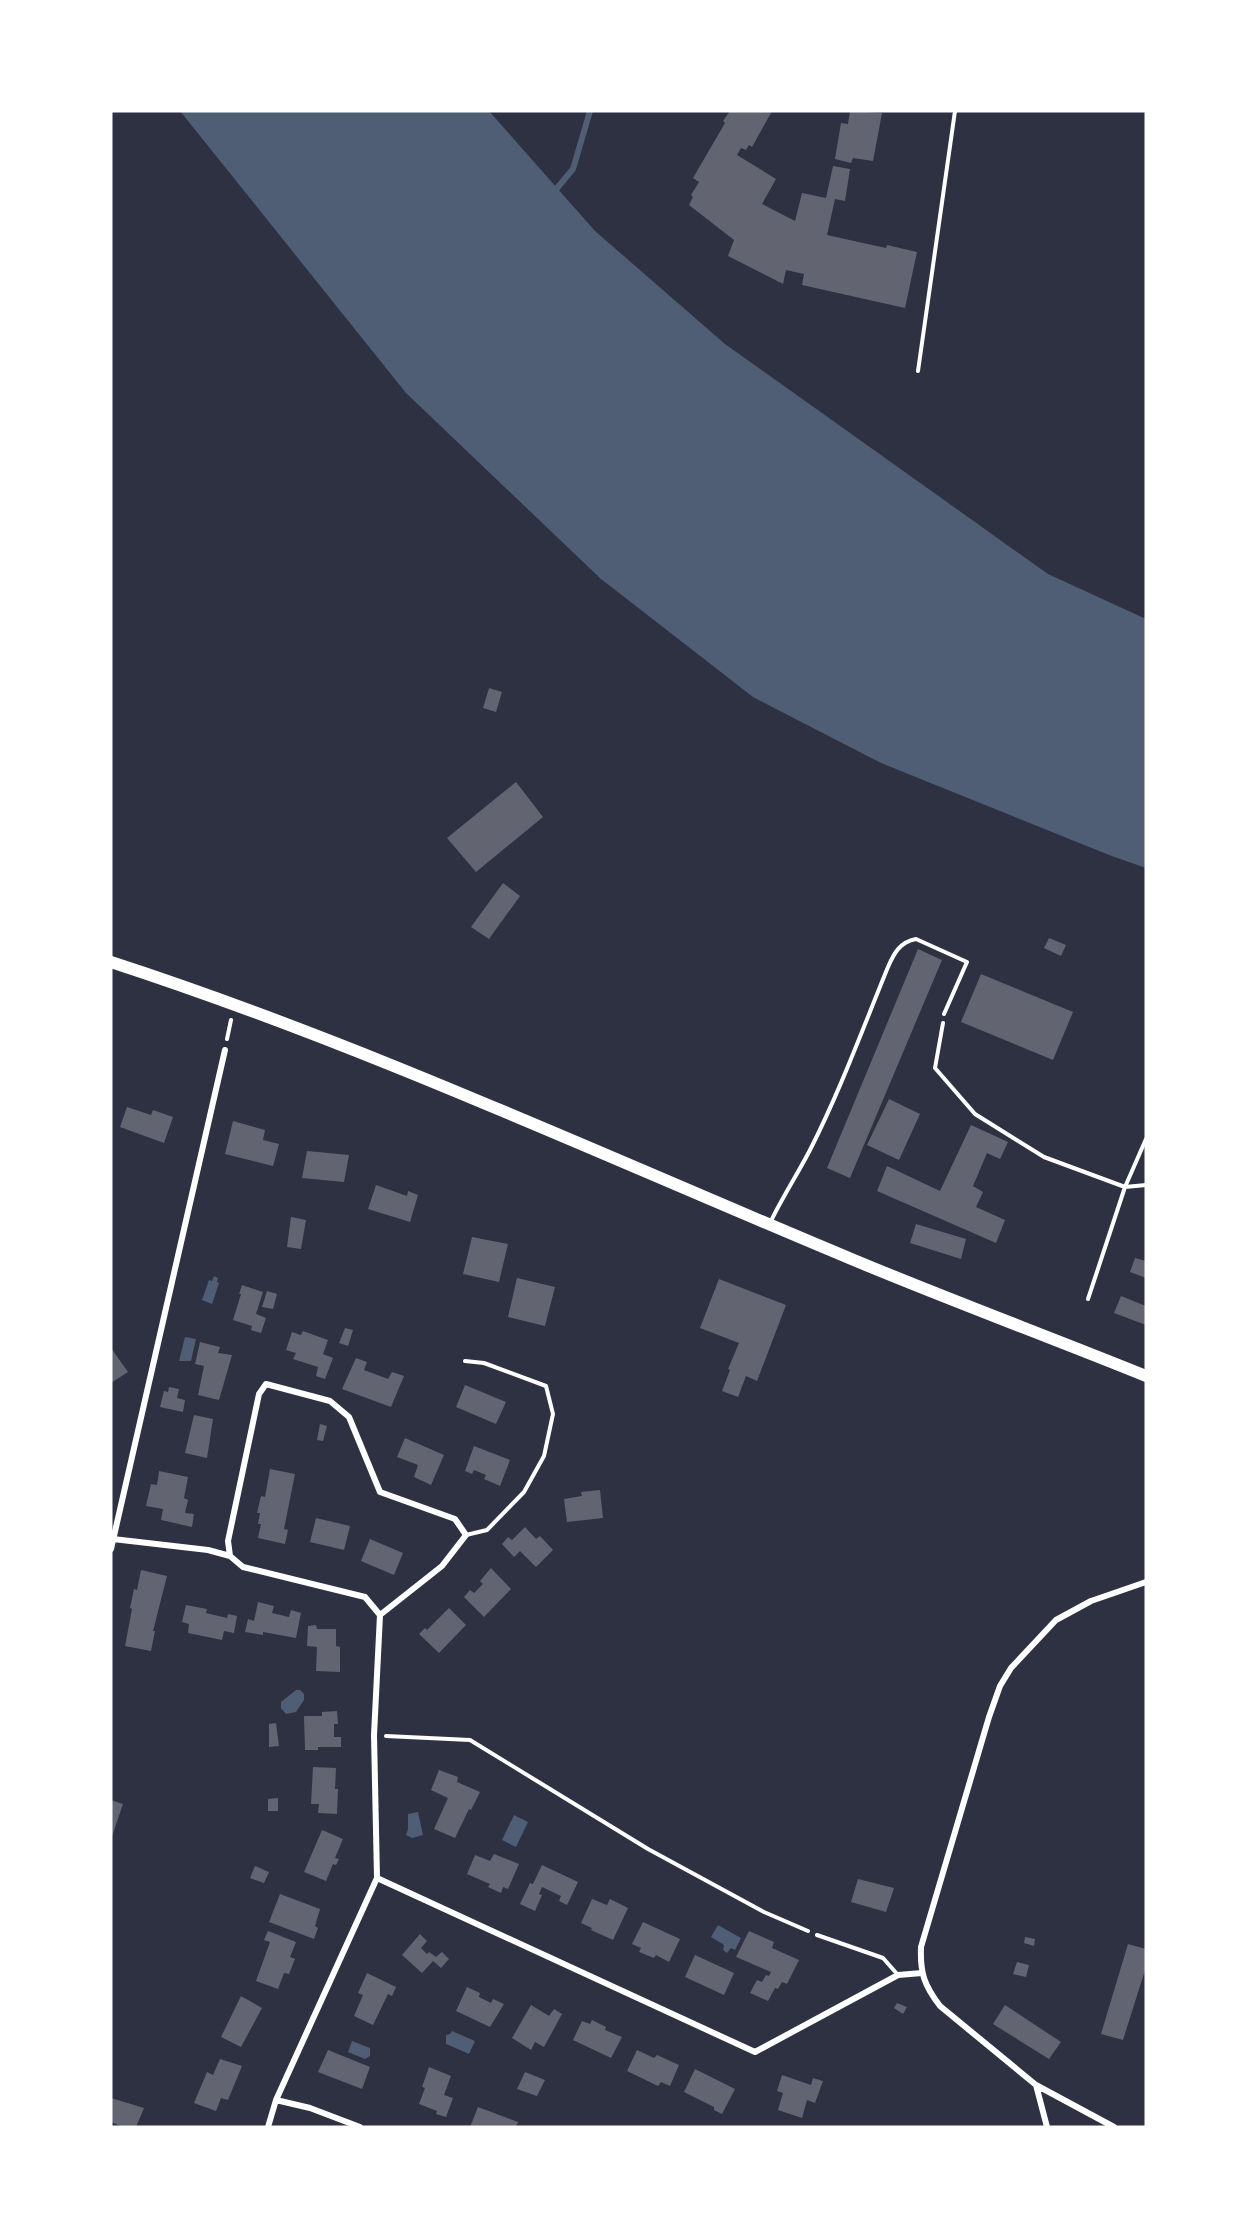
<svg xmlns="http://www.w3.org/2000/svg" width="1257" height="2238" font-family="Lato,sans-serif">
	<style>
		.water { fill: #4f5d75 }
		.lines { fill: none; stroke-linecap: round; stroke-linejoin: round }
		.stream { stroke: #4f5d75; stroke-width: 6 }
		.building { fill: #626471 }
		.path { stroke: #fff; stroke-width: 4 }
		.service { stroke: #fff; stroke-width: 4 }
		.minor { stroke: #fff; stroke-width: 6 }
		.primary { stroke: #fff; stroke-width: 12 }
	</style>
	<rect width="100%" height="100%" fill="#2d3142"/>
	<path class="water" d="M 180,111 L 489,111 L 595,231 L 725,344 L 1048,574 L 1146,619 L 1146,868 L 1109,855 L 881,763 L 753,697 L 601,579 L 406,393 Z
		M 214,1276 L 218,1278 L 217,1282 L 219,1283 L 212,1304 L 202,1300 L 209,1280 L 212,1281 Z
		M 185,1337 L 196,1339 L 191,1361 L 179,1361 Z
		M 296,1690 L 300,1690 L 304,1694 L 304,1700 L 296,1712 L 286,1714 L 281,1708 L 281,1702 Z
		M 418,1812 L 423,1835 L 412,1838 L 406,1835 L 408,1829 L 408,1814 Z
		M 514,1815 L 528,1822 L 516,1847 L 502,1840 Z
		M 718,1925 L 741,1938 L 735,1950 L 731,1948 L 727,1953 L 723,1950 L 724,1945 L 711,1937 Z
		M 452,2031 L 475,2041 L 469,2054 L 446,2044 L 446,2035 L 450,2034 Z
		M 352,2041 L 370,2048 L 370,2056 L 365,2059 L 348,2052 Z"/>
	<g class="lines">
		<path class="stream" d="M 553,193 L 573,169 L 590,111"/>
	</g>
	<path class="building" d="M 730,111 L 772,111 L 752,147 L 749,145 L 746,150 L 741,148 L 737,155 L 776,179 L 762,204 L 795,221 L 802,193 L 826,198 L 833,166 L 850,169 L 845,201 L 835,199 L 827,235 L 872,245 L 886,248 L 887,245 L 917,252 L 905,308 L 802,285 L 804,274 L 786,270 L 783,284 L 728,256 L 734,240 L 689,205 L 693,197 L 691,195 L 699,182 L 693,178 L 725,123 L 723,121 Z
		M 850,111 L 882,113 L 873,161 L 853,158 L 851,163 L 835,159 L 841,123 L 848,124 Z
		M 489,688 L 502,692 L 496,712 L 483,708 Z
		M 516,782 L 543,817 L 476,872 L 447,838 Z
		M 503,883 L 520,896 L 489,939 L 471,927 Z
		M 1049,938 L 1066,945 L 1061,956 L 1044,948 Z
		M 918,949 L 942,960 L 850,1178 L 827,1168 Z
		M 981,974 L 1073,1012 L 1053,1060 L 961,1022 Z
		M 889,1099 L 920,1114 L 899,1160 L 867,1145 Z
		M 127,1107 L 151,1115 L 153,1110 L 173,1117 L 164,1143 L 120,1127 Z
		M 233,1121 L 265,1130 L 263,1140 L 279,1144 L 273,1166 L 225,1154 Z
		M 971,1125 L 1008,1142 L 1000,1159 L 987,1153 L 973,1186 L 983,1192 L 976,1207 L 1005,1220 L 996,1243 L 877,1191 L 887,1166 L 940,1191 Z
		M 307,1151 L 349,1155 L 344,1182 L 302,1178 Z
		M 376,1185 L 407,1196 L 408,1191 L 418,1195 L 410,1222 L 368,1209 Z
		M 291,1217 L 306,1220 L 301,1249 L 287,1247 Z
		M 916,1224 L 966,1239 L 961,1259 L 910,1243 Z
		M 472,1237 L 508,1244 L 499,1282 L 463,1274 Z
		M 1135,1258 L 1146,1261 L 1146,1278 L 1130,1272 Z
		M 517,1278 L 555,1287 L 545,1326 L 508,1317 Z
		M 719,1279 L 786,1305 L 757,1381 L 746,1376 L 738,1397 L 722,1391 L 730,1370 L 728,1369 L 739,1343 L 700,1328 Z
		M 242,1285 L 263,1292 L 256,1314 L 266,1318 L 261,1333 L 251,1330 L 252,1326 L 233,1320 L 241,1294 L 239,1294 Z
		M 267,1291 L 277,1294 L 273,1309 L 262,1307 Z
		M 1121,1296 L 1146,1306 L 1146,1325 L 1114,1313 Z
		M 345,1328 L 353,1330 L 348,1346 L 339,1343 Z
		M 303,1331 L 328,1340 L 323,1354 L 333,1358 L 325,1379 L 316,1376 L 318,1367 L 293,1359 L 296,1353 L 286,1350 L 292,1332 L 301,1335 Z
		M 200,1342 L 220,1347 L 218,1353 L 232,1355 L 219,1400 L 198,1395 L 204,1366 L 195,1364 Z
		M 111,1348 L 128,1372 L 111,1383 Z
		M 356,1358 L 367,1362 L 364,1370 L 388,1379 L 392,1372 L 404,1376 L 391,1407 L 342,1389 Z
		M 465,1385 L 506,1402 L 496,1424 L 456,1407 Z
		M 169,1387 L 179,1389 L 177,1398 L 185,1400 L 183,1412 L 160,1407 L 164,1391 L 168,1392 Z
		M 194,1415 L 213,1419 L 207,1458 L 185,1453 Z
		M 320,1424 L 327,1426 L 323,1441 L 317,1440 Z
		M 405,1438 L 444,1455 L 431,1485 L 414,1477 L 418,1465 L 397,1457 Z
		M 474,1446 L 510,1460 L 500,1486 L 484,1479 L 486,1475 L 474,1470 L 472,1474 L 465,1471 Z
		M 270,1469 L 295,1474 L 284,1529 L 288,1530 L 285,1544 L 258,1538 L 261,1524 L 258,1524 L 260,1513 L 257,1513 L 261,1496 L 265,1497 Z
		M 159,1471 L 188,1477 L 184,1498 L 188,1500 L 185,1513 L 194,1514 L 192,1527 L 161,1520 L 163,1509 L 146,1506 L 151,1484 L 157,1485 Z
		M 600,1490 L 603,1518 L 567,1522 L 564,1499 L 582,1496 L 581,1492 Z
		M 316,1518 L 350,1526 L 344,1550 L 310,1542 Z
		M 525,1527 L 536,1539 L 540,1536 L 553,1550 L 536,1567 L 520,1551 L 514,1557 L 502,1544 L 508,1537 L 512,1540 Z
		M 370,1539 L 403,1553 L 394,1575 L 361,1561 Z
		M 491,1568 L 511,1589 L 484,1617 L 464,1597 L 470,1590 L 474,1593 L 483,1584 L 480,1581 Z
		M 141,1570 L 167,1576 L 153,1631 L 155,1631 L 151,1651 L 125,1646 L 132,1609 L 130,1608 L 134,1589 L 137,1590 Z
		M 258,1602 L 274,1606 L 272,1613 L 289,1617 L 291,1610 L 301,1613 L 296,1638 L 263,1632 L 263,1635 L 245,1632 L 248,1619 L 254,1621 Z
		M 186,1605 L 207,1609 L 206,1613 L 227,1618 L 228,1614 L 237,1616 L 234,1633 L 224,1631 L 222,1640 L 188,1633 L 189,1624 L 182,1622 Z
		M 449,1608 L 466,1625 L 439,1653 L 419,1634 L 425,1628 L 427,1630 Z
		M 316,1625 L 317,1629 L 336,1629 L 336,1646 L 340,1647 L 340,1672 L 316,1671 L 317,1647 L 307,1646 L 308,1626 Z
		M 337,1711 L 338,1724 L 334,1724 L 334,1737 L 341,1737 L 341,1747 L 318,1747 L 318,1750 L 305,1750 L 304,1716 L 322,1716 L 322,1712 Z
		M 276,1723 L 279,1746 L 269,1747 L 269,1724 Z
		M 313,1767 L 336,1768 L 335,1789 L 338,1789 L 337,1814 L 318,1813 L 319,1804 L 311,1804 Z
		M 439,1770 L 458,1777 L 457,1782 L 480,1792 L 471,1810 L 469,1809 L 455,1838 L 434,1829 L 448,1798 L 431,1790 Z
		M 278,1798 L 278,1811 L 268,1811 L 268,1799 Z
		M 111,1800 L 123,1804 L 111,1839 Z
		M 322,1830 L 343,1839 L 335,1858 L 339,1859 L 336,1865 L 333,1864 L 326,1881 L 304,1872 Z
		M 494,1854 L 519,1864 L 508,1889 L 503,1887 L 501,1893 L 488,1887 L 490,1884 L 467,1874 L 475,1855 L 490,1861 Z
		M 542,1865 L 578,1882 L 567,1905 L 559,1901 L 561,1896 L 542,1887 L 539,1894 L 542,1895 L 535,1911 L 520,1904 L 530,1883 L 533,1884 Z
		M 255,1866 L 269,1872 L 264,1883 L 250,1878 Z
		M 858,1879 L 894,1888 L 886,1912 L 851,1902 Z
		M 280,1894 L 320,1909 L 315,1926 L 318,1928 L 314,1939 L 269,1922 Z
		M 592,1899 L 607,1905 L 610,1899 L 628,1908 L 613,1940 L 591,1930 L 592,1928 L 581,1923 Z
		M 643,1922 L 680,1939 L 669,1962 L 656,1955 L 654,1958 L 639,1952 L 641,1948 L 632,1944 Z
		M 268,1931 L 296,1942 L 290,1957 L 295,1959 L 289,1974 L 284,1973 L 278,1989 L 256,1981 L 270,1942 L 264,1940 Z
		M 749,1931 L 774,1942 L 772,1948 L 799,1960 L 787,1984 L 782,1982 L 778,1989 L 775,1988 L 768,2001 L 750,1993 L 757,1980 L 762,1982 L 766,1975 L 769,1976 L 771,1972 L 736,1957 Z
		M 420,1934 L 427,1941 L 421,1948 L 427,1954 L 429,1952 L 436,1957 L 442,1952 L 449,1959 L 441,1968 L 433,1961 L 422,1973 L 402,1955 Z
		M 1025,1937 L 1035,1939 L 1034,1946 L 1024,1943 Z
		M 1128,1944 L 1146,1949 L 1146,1967 L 1123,2040 L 1101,2034 Z
		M 695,1955 L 734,1973 L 724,1995 L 685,1977 Z
		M 1017,1962 L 1029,1965 L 1026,1977 L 1013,1974 Z
		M 367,1973 L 396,1987 L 392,1996 L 388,1994 L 373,2025 L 354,2016 L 363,1995 L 358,1993 Z
		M 467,1987 L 480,1993 L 479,1997 L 491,2003 L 493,1999 L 504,2004 L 490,2027 L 456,2011 Z
		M 241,1996 L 262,2008 L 241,2047 L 221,2037 Z
		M 897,2003 L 907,2007 L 903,2014 L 894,2008 Z
		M 531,2005 L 549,2016 L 554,2009 L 562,2014 L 544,2047 L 535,2042 L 531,2050 L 512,2038 Z
		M 1005,2005 L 1061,2042 L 1049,2059 L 993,2024 Z
		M 592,2020 L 606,2027 L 605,2030 L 622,2037 L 611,2058 L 573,2040 L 582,2021 L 590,2024 Z
		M 328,2050 L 370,2067 L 362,2089 L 318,2072 Z
		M 637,2050 L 654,2058 L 657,2055 L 679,2065 L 670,2086 L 661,2082 L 658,2086 L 627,2071 Z
		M 220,2059 L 242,2066 L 228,2100 L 221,2098 L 216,2111 L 194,2103 L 207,2072 L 213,2075 Z
		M 429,2067 L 451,2076 L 444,2095 L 453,2098 L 446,2117 L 436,2114 L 437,2111 L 419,2104 L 425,2088 L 422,2087 Z
		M 695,2069 L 735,2089 L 722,2114 L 714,2110 L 714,2107 L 684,2092 Z
		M 525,2072 L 545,2080 L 537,2096 L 517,2089 Z
		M 782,2075 L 811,2085 L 813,2078 L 823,2081 L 815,2103 L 807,2100 L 802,2118 L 778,2110 L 783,2093 L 777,2091 Z
		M 111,2098 L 144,2108 L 136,2127 L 123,2127 L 111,2122 Z
		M 478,2107 L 518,2122 L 516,2127 L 470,2127 Z"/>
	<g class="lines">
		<path class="path" d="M 918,371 L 955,111
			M 943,1023 L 935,1068 L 975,1114 L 1044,1157 L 1125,1187 L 1146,1185
			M 227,1039 L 231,1020
			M 1088,1299 L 1125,1187 L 1146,1139
			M 386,1736 L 470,1740 L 648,1849 L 764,1912 L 808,1931"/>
		<path class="service" d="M 770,1223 C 782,1198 797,1175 810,1150 C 840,1091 863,1028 888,967 C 894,953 900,942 916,939 L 967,962 L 944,1014
			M 465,1361 L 484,1363 L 546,1386 L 553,1414 L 544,1456 L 524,1492 L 487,1530 L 466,1535
			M 817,1935 L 883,1958 L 898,1975"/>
		<path class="minor" d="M 113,1539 L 208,1550 L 230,1556 L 243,1567 L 365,1597 L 380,1615 L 374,1735 L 377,1878 L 755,2052 L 898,1975 L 922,1973
			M 111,1549 L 225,1050
			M 230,1556 L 228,1541 L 259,1394 L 266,1384 L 330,1401 L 349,1417 L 380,1492 L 455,1519 L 466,1535 L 442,1566 L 380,1615
			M 1036,2085 L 1114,2127
			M 276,2100 L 310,2108 L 360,2127
			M 268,2127 L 276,2100 L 377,1878
			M 1047,2127 L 1036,2085 L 940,2006 C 924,1985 920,1973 921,1947 L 989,1717 L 1000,1686 L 1011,1668 L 1056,1620 L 1091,1601 L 1146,1582"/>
		<path class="primary" d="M 111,962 C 363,1044 604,1156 849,1258 C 947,1299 1047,1336 1146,1376"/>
	</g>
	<rect width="1257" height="2238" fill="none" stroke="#ffffff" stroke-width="225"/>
</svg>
